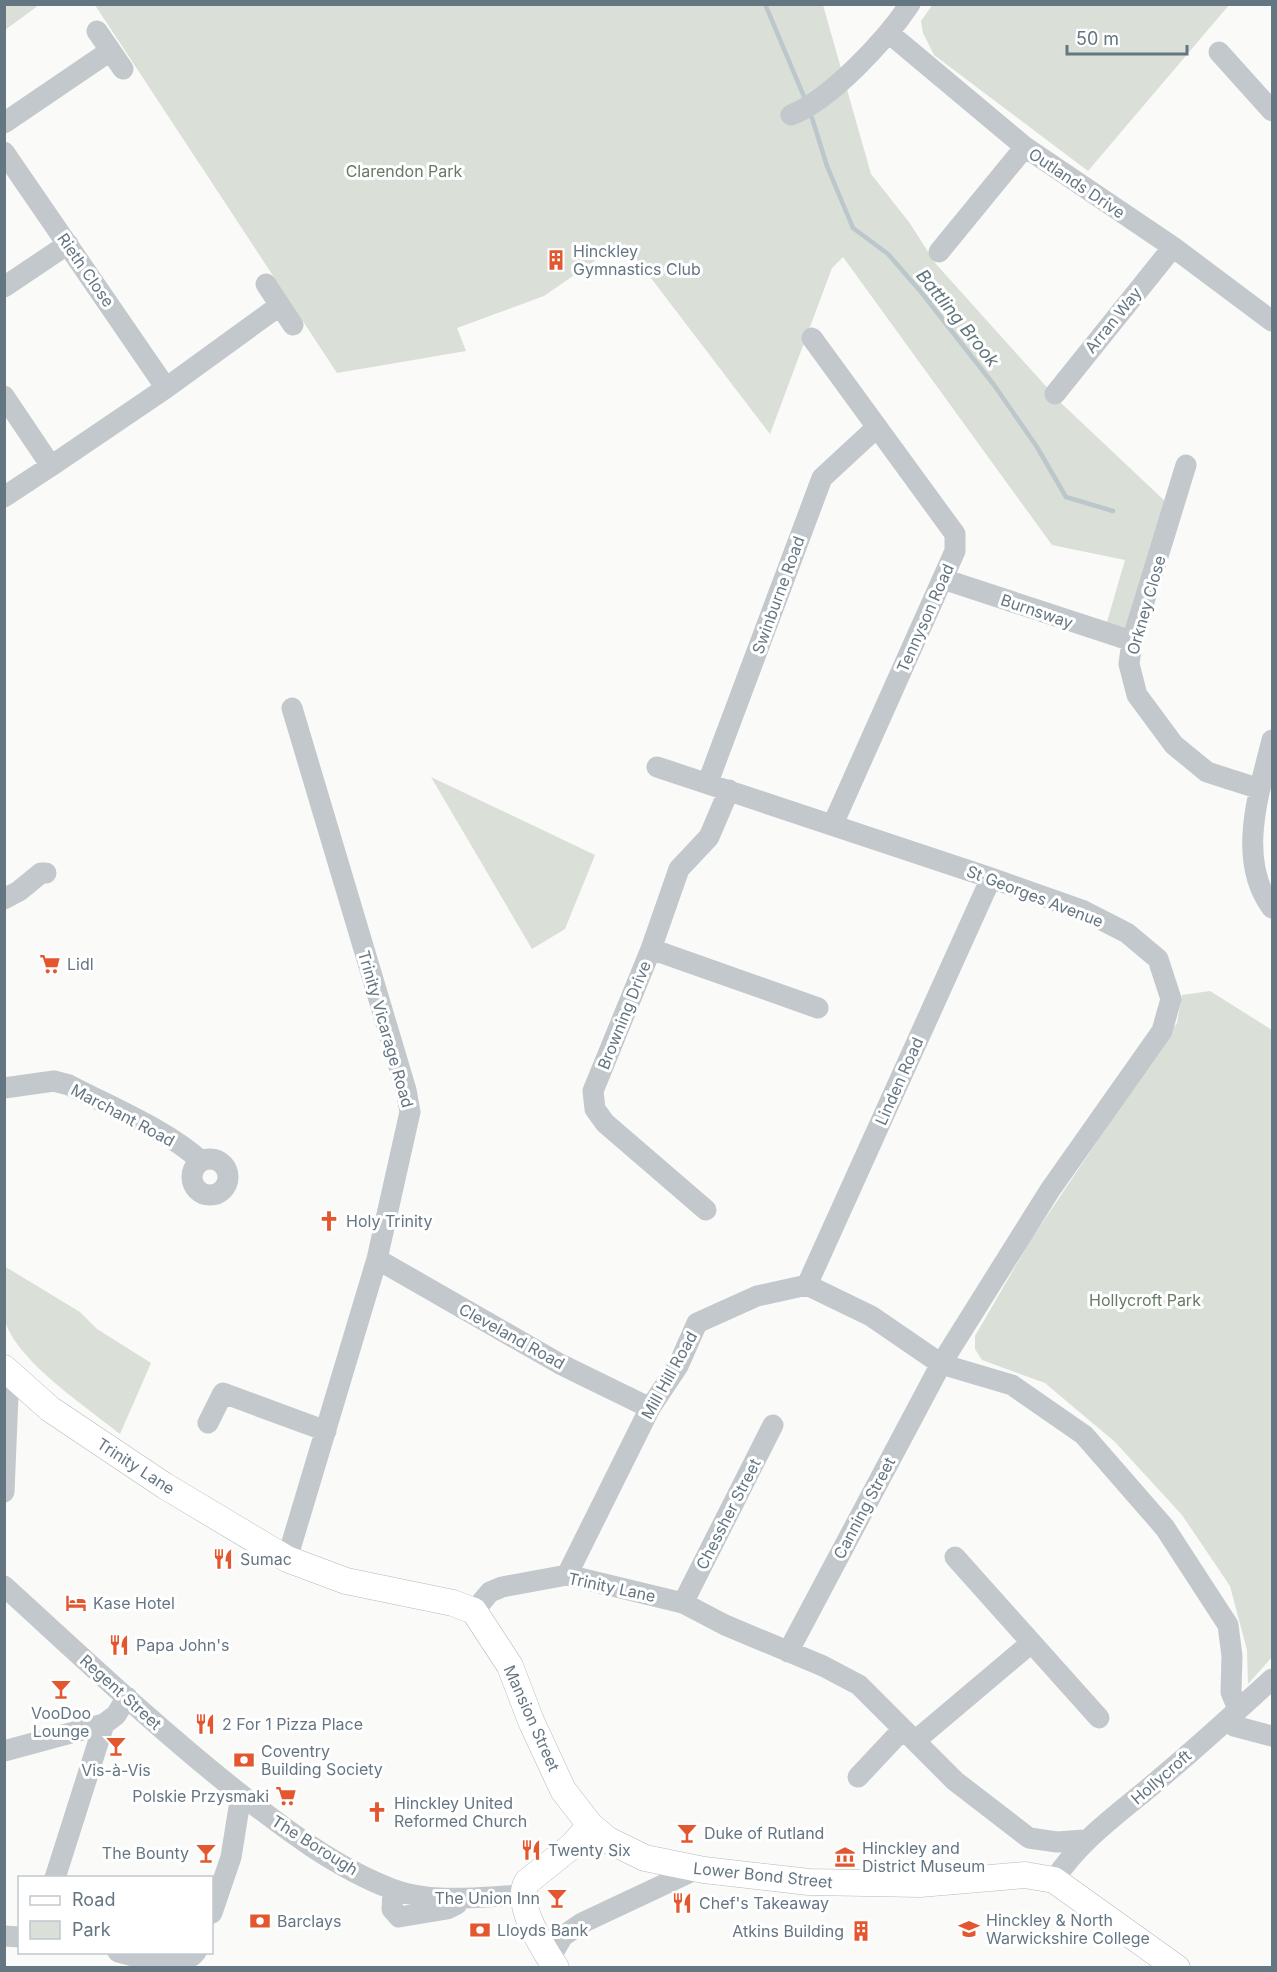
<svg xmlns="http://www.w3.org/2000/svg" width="1277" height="1972" font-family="Inter,sans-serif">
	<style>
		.green { fill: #dadfd7 }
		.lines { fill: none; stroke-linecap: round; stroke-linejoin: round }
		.stream { stroke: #bbc7cb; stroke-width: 4.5 }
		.major-casing { stroke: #b5babe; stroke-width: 27 }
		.minor { stroke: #c3c8cc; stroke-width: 21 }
		.major { stroke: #fff; stroke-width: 26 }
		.labels { text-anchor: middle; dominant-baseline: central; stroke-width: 6; stroke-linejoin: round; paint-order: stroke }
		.park-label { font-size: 16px; fill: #687a64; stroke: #fff }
		.street-label { font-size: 16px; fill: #657683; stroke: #fff }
		.poi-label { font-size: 16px; fill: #657683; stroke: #fff; text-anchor: start }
		.water-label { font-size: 18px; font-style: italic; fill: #60757c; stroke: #fff }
	</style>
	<rect width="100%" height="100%" fill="#fafaf8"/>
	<path class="green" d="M 5,4 L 39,4 L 39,5 L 5,30 Z
		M 933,4 L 1229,4 L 1229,5 L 1088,171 L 934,55 L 923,33 L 921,21 Z
		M 95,5 L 823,5 L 871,174 L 909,222 L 936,264 L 1061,403 L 1168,504 L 1126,628 L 1107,622 L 1125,560 L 1052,545 L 843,257 L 832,268 L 770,434 L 625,244 L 609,251 L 544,296 L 457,328 L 466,351 L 337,373 Z
		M 431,777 L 595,855 L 565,929 L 532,949 Z
		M 1210,991 L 1272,1030 L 1272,1657 L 1248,1684 L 1247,1650 L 1230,1586 L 1182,1515 L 1115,1442 L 1045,1383 L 982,1360 L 975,1349 L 975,1336 L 1030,1241 L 1177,1023 L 1182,995 Z
		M 4,1266 L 80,1312 L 97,1329 L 151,1363 L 120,1434 C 88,1408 12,1358 4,1317 C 2,1301 4,1282 4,1266 Z"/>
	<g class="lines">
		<path class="stream" d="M 765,4 L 805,99
			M 812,118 L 827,166 L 853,228 L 888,254 L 921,292 L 994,385 L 1037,447 L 1066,497 L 1113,511"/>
		<g class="major-casing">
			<path id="major" d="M 4,1368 L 50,1409 L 165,1486 L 287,1559 L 346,1581 L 453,1603 L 474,1611 L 510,1666 L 531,1721 L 563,1790 L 590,1825 L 608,1840 L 645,1858 L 704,1870 L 809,1882 L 920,1884 L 1025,1875 L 1054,1880 L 1177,1968
				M 556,1968 C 543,1948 514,1904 527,1882 L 573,1845 L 590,1825"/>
		</g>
		<path class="minor" d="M 97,31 L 123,69
			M 890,34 L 1025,147 L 1173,247 L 1272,321
			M 1219,52 L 1272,111
			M 791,115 C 830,100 886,40 910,4
			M 4,123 L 110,51
			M 4,152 L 166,388 L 51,466
			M 939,252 L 1025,147
			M 266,284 L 293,325
			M 4,287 L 68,244
			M 812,338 L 955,534 L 955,551 L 833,824
			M 166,388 L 279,306
			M 1055,394 L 1173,247
			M 4,396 L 51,466 L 4,497
			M 1186,465 L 1132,641 L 1129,664 L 1137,695 L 1174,745 L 1207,772 L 1260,789
			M 943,579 L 1132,641
			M 1272,740 C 1259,793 1236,860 1272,908
			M 657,767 L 991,878 L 1084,911 L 1127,933 L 1158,959 L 1171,999 L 1162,1031 L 1050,1190 L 941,1364 L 788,1652
			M 708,782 L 822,478 L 876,428
			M 4,899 L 19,891 L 41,873 L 46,873
			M 651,949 L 818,1008
			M 4,1088 L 54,1081 L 69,1085 C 111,1107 167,1130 201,1161
			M192 1177a18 18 0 1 1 36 0a18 18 0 1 1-36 0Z
			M 706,1210 L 605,1123 L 595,1109 L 593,1091 L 651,949 L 679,869 L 709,837 L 729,790
			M 377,1259 L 560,1364 L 650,1408
			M 807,1285 L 991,878
			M 208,1423 L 223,1393 L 326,1431
			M 4,1492 L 8,1396 L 5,1368
			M 955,1557 L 1099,1718
			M 287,1559 L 377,1259 L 410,1112 L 406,1090 L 292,708
			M 567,1575 L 650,1408 L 678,1366 L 697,1323 L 757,1296 L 807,1285 L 871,1316 L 941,1364 L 1012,1385 L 1084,1435 L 1165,1528 L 1228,1625 L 1232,1656 L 1231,1692 L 1238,1709
			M 4,1586 C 81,1656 157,1728 239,1793 C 285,1829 336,1868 392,1889 C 432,1904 480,1897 522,1895
			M 683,1603 L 773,1425
			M 474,1611 L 490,1592 L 502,1587 L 567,1575 L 683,1603 L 725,1625 L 823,1666 L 859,1685 L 955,1781 L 1029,1838 L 1057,1842 L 1085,1840
			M 1227,1720 L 1234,1726 L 1272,1736
			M 915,1741 L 1031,1643
			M 4,1751 L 104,1724 L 116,1715 L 127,1697
			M 858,1777 L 903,1729
			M 55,1878 L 104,1724
			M 1054,1880 C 1082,1837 1124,1810 1163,1776 C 1200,1745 1236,1712 1272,1679
			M 393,1890 L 392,1909 L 399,1917 L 447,1909 L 457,1904
			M 212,1913 L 231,1857 L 241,1795
			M 4,1936 L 20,1937
			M 118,1952 C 141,1958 181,1972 196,1952
			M 550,1958 L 563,1936 L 582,1923 L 697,1869"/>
		<use href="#major" class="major"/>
	</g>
	<defs>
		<g id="building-bare" transform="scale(1.62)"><path d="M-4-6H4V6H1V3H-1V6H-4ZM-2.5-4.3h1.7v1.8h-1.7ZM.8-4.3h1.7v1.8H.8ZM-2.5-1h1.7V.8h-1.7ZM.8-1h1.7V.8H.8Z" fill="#e4572e" stroke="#fff" stroke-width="2.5" paint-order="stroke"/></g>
		<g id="supermarket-bare" transform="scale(1.62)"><path d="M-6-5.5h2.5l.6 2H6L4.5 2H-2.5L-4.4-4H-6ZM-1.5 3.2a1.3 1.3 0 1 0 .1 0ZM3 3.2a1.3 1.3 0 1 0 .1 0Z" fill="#e4572e" stroke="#fff" stroke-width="2.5" paint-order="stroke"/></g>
		<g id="church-bare" transform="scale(1.62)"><path d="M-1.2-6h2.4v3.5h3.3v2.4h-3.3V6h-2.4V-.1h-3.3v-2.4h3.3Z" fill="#e4572e" stroke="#fff" stroke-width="2.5" paint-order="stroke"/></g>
		<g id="restaurant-bare" transform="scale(1.62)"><path d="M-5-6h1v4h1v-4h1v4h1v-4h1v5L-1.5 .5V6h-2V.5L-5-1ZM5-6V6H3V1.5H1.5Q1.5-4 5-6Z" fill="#e4572e" stroke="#fff" stroke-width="2.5" paint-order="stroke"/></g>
		<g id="hotel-bare" transform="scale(1.62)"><path d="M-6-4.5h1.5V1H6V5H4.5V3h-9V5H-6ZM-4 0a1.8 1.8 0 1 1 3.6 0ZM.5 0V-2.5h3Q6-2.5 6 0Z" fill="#e4572e" stroke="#fff" stroke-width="2.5" paint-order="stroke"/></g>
		<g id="bar-bare" transform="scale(1.62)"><path d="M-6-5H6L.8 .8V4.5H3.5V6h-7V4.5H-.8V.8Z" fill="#e4572e" stroke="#fff" stroke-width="2.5" paint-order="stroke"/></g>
		<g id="bank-bare" transform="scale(1.62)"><path d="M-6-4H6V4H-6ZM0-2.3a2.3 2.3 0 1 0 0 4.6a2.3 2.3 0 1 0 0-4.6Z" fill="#e4572e" stroke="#fff" stroke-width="2.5" paint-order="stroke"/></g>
		<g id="museum-bare" transform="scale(1.62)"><path d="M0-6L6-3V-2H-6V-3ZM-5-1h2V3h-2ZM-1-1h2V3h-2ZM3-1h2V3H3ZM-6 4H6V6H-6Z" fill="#e4572e" stroke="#fff" stroke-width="2.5" paint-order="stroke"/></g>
		<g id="university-bare" transform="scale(1.62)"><path d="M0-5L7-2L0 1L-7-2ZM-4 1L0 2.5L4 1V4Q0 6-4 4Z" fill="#e4572e" stroke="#fff" stroke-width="2.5" paint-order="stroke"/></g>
	</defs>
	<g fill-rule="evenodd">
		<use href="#building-bare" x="556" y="260"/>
		<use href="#supermarket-bare" x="50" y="964"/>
		<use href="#church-bare" x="329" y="1221"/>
		<use href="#restaurant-bare" x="223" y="1559"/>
		<use href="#hotel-bare" x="76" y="1603"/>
		<use href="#restaurant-bare" x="119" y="1645"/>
		<use href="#bar-bare" x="61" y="1689"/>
		<use href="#restaurant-bare" x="205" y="1724"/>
		<use href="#bar-bare" x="116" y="1746"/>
		<use href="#bank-bare" x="244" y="1760"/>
		<use href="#supermarket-bare" x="286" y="1796"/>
		<use href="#church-bare" x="377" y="1812"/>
		<use href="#bar-bare" x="687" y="1833"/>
		<use href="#restaurant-bare" x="531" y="1850"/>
		<use href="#bar-bare" x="206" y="1853"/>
		<use href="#museum-bare" x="845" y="1857"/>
		<use href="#bar-bare" x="557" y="1898"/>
		<use href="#restaurant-bare" x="682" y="1903"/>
		<use href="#bank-bare" x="260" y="1921"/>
		<use href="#university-bare" x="969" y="1929"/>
		<use href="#bank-bare" x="480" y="1930"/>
		<use href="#building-bare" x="861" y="1931"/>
	</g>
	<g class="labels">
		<g class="park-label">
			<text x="404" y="171">Clarendon Park</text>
			<text x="1145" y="1300">Hollycroft Park</text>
		</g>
		<g class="street-label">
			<text transform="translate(1077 183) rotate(34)">Outlands Drive</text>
			<text transform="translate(86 270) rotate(55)">Rieth Close</text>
			<text transform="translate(1113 320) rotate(-51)">Arran Way</text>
			<text transform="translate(778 595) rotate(-70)">Swinburne Road</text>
			<text transform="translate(1146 605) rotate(-74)">Orkney Close</text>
			<text transform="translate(1037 611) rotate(19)">Burnsway</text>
			<text transform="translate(925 618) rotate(-66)">Tennyson Road</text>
			<text transform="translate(1035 896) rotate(21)">St Georges Avenue</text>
			<text transform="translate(624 1015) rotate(-68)">Browning Drive</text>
			<text transform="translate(386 1029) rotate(74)">Trinity Vicarage Road</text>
			<text transform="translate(899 1081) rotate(-66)">Linden Road</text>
			<text transform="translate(123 1115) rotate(28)">Marchant Road</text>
			<text transform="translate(512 1336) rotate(29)">Cleveland Road</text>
			<text transform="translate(669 1375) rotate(-61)">Mill Hill Road</text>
			<text transform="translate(136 1466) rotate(33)">Trinity Lane</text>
			<text transform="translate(864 1508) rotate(-62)">Canning Street</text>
			<text transform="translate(728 1514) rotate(-63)">Chessher Street</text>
			<text transform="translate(612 1587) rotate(12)">Trinity Lane</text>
			<text transform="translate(121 1692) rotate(42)">Regent Street</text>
			<text transform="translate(532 1718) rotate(66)">Mansion Street</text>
			<text transform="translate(1161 1777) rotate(-41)">Hollycroft</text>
			<text transform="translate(315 1845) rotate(32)">The Borough</text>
			<text transform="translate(763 1875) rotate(6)">Lower Bond Street</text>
		</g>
		<g class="poi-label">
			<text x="573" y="251">Hinckley<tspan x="573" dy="18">Gymnastics Club</tspan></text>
			<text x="67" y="964">Lidl</text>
			<text x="346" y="1221">Holy Trinity</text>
			<text x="240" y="1559">Sumac</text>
			<text x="93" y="1603">Kase Hotel</text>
			<text x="136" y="1645">Papa John's</text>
			<text x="61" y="1713" text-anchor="middle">VooDoo<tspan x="61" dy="18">Lounge</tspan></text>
			<text x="222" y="1724">2 For 1 Pizza Place</text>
			<text x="261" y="1751">Coventry<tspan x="261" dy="18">Building Society</tspan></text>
			<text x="116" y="1770" text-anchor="middle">Vis-à-Vis</text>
			<text x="269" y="1796" text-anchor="end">Polskie Przysmaki</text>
			<text x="394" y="1803">Hinckley United<tspan x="394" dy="18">Reformed Church</tspan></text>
			<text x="704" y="1833">Duke of Rutland</text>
			<text x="862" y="1848">Hinckley and<tspan x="862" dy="18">District Museum</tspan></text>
			<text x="548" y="1850">Twenty Six</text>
			<text x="189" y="1853" text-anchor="end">The Bounty</text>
			<text x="540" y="1898" text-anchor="end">The Union Inn</text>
			<text x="699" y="1903">Chef's Takeaway</text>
			<text x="986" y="1920">Hinckley &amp; North<tspan x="986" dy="18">Warwickshire College</tspan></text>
			<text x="277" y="1921">Barclays</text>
			<text x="497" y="1930">Lloyds Bank</text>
			<text x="844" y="1931" text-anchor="end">Atkins Building</text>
		</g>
		<g class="water-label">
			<text transform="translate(958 318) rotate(51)">Battling Brook</text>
		</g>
	</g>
	<rect width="1277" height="1972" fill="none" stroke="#657683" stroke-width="12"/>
	<rect x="18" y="1876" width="195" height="78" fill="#ffffff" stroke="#c1c8cd" stroke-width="1.5"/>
	<rect x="30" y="1896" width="30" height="9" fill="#ffffff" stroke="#c1c8cd" stroke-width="1.5"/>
	<text x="72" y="1906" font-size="18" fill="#657683">Road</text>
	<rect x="30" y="1921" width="30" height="18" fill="#dadfd7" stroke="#c1c8cd" stroke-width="1.5"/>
	<text x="72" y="1936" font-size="18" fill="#657683">Park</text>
	<path d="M1067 45v9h120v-9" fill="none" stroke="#657683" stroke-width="3"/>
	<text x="1076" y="45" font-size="18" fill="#657683" stroke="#ffffff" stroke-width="4.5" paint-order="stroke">50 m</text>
</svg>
